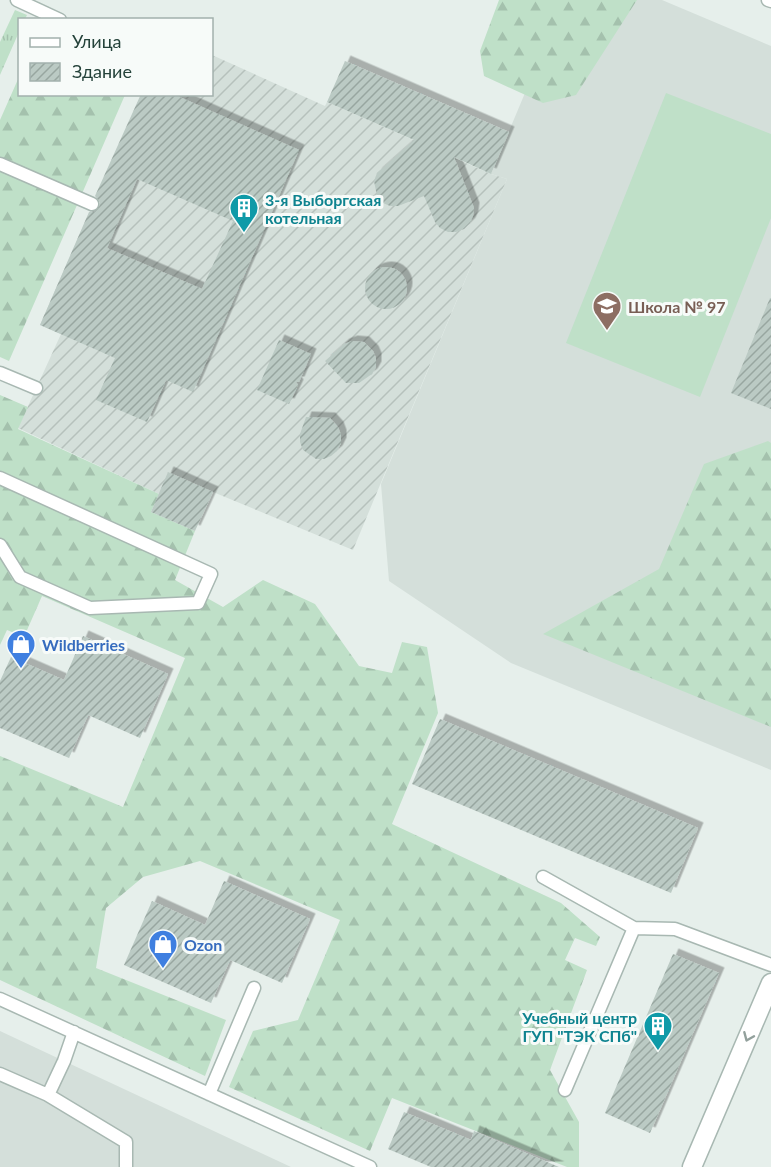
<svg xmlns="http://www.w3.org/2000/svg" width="771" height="1167" font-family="Lato,sans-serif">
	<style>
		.built { fill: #d4dfda }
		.industrial { fill: url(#industrial-furrows) }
		.grass { fill: url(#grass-tufts) }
		.forest { fill: url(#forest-firs) }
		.pitch { fill: #bfe0c8 }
		.building { fill: url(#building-hatch); fill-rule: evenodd; filter: url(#shadow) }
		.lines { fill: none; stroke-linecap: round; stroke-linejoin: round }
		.service-casing { stroke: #a8b8b2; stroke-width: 15 }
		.minor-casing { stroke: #a8b8b2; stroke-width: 21 }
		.service { stroke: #fff; stroke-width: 12 }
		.minor { stroke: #fff; stroke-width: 18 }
		.oneway { stroke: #92a09c }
		.labels { text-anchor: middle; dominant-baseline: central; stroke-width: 6; stroke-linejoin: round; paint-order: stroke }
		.culture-label { font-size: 16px; font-weight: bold; fill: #0d838f; stroke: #f7fbf9; text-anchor: start }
		.education-label { font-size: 16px; font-weight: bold; fill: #785e54; stroke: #f7fbf9; text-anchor: start }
		.shop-label { font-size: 16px; font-weight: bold; fill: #366cbe; stroke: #f7fbf9; text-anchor: start }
	</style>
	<defs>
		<pattern id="industrial-furrows" width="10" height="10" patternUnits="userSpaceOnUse" patternTransform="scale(1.5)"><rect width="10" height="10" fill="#d4dfda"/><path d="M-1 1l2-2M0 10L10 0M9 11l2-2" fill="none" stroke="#b6c1bc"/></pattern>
		<pattern id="grass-tufts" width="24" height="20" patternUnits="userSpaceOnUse" patternTransform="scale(1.5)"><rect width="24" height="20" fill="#bfe0c8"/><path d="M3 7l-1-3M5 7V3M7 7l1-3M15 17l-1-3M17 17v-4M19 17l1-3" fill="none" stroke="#a4c1ad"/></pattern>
		<pattern id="forest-firs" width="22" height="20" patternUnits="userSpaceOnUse" patternTransform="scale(1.5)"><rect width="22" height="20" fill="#bfe0c8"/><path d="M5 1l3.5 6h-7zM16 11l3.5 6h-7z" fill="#a4c1ad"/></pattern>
		<pattern id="building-hatch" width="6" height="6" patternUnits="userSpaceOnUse" patternTransform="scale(1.5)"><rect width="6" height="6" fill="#bbcac4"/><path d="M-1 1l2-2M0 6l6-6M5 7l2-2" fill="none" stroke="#98a6a0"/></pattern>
		<filter id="shadow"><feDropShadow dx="5.5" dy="-5.5" stdDeviation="0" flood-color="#0004"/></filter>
	</defs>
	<rect width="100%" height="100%" fill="#e6efeb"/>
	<path class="built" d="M 564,0 L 662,0 L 771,46 L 771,770 L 511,663 L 389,581 L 381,484 L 507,179 L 491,174 Z
		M 0,1031 L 64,1061 L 291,1167 L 0,1167 Z"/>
	<path class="industrial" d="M 212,55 L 325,106 L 327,102 L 491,174 L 507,179 L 353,550 L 213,492 L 159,494 L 18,428 L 61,334 L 40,325 L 141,95 L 212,94 Z"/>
	<path class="grass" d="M 15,10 L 27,15 L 25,19 L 20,20 L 19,32 L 0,75 L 0,42 Z"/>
	<path class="forest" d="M 499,0 L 637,0 L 576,95 L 543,103 L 484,76 L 480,51 Z
		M 19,77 L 20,94 L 125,95 L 9,361 L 0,357 L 0,120 Z
		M 0,395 L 28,407 L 18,429 L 159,494 L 151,512 L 195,531 L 175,580 L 223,607 L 263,580 L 315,604 L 359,666 L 392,673 L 402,642 L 427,647 L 438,713 L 392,824 L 561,903 L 600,937 L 596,946 L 575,938 L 565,960 L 587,970 L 550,1070 L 579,1122 L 579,1167 L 567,1167 L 392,1098 L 370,1151 L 229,1087 L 253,1031 L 298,1020 L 340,920 L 200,861 L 143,877 L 106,908 L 96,968 L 226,1020 L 205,1076 L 0,980 L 0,756 L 123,807 L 185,658 L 42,596 L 24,637 L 7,630 L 0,645 Z
		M 768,441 L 771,443 L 771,727 L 543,634 L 659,569 L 704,464 Z"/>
	<path class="pitch" d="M 666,93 L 771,134 L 771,218 L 700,397 L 566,343 Z"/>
	<path class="building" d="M 345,61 L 509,132 L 491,174 L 454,157 L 474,208 L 473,216 L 470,223 L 464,229 L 456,232 L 448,232 L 440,228 L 435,222 L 424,196 L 398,206 L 390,206 L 383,203 L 377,196 L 374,181 L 377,173 L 414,140 L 327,102 Z
		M 141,94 L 173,94 L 299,150 L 193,392 L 166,380 L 147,422 L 96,400 L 115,358 L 40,325 L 89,212 L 94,212 L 99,208 L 100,202 L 95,196 ZM 137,179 L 233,221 L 202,289 L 107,248 Z
		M365 288a21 21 0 1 1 42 0a21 21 0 1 1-42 0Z
		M 770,298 L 771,298 L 771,409 L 731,393 Z
		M 279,340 L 311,354 L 299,382 L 296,382 L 298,385 L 289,404 L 257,390 Z
		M 352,341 L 364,342 L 373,351 L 376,358 L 376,367 L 372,374 L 359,383 L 346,383 L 325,361 L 344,344 Z
		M 306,417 L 330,418 L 338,427 L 341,435 L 341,443 L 337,451 L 331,456 L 324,459 L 316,459 L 303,450 L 300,442 L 300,434 Z
		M 168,472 L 213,492 L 195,531 L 151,512 Z
		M 83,636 L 168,674 L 140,738 L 88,715 L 69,758 L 0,728 L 0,681 L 11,657 L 64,680 Z
		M 440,719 L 698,828 L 671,893 L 412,784 Z
		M 224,881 L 310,919 L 282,983 L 230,960 L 211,1003 L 124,965 L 152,901 L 205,925 Z
		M 673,954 L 719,973 L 650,1133 L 605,1113 Z
		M 404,1112 L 471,1140 L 474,1131 L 559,1167 L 431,1167 L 388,1149 Z"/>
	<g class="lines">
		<g class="service-casing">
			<path id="service" d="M 17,0 L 60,20
				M 768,0 L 771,1
				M 0,164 L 92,204
				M 0,373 L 36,388
				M 0,478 L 211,574 L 198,603 L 90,608 L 20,577 L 0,545
				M 543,877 L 634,928 L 675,929 L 771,965
				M 0,999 L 370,1167
				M 74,1032 L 64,1061 L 48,1095 L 126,1142 L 126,1167
				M 0,1074 L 48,1095
				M 565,1090 L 634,928
				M 209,1094 L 254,988"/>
		</g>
		<g class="minor-casing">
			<path id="minor" d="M 692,1167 L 771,983"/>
		</g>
		<use href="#service" class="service"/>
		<use href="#minor" class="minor"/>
	</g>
	<defs><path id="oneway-chevron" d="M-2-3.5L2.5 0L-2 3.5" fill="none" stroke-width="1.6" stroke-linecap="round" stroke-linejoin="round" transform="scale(1.5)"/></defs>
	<use class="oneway" href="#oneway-chevron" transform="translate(748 1037) rotate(113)"/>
	<defs>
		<g id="building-pin" transform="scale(1.5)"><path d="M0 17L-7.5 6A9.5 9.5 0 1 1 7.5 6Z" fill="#0f9aa8" stroke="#f7fbf9"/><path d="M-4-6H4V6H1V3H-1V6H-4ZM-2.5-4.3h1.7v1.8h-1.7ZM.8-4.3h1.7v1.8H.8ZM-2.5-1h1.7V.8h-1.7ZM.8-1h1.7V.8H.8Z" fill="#fff"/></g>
		<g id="school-pin" transform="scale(1.5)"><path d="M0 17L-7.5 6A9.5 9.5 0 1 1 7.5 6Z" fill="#8d6e63" stroke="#f7fbf9"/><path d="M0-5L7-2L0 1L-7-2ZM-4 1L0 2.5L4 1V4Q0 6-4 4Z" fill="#fff"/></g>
		<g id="shop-pin" transform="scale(1.5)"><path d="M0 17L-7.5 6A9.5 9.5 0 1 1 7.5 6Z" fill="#3f7fe0" stroke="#f7fbf9"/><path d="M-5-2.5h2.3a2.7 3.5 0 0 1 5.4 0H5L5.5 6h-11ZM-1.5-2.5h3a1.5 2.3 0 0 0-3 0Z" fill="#fff"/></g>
	</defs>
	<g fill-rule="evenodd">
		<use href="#building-pin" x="244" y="208"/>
		<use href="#school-pin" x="607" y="306"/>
		<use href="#shop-pin" x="21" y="644"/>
		<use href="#shop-pin" x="163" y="944"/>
		<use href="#building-pin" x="658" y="1026"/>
	</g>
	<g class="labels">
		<g class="culture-label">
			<text x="265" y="199">3-я Выборгская<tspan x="265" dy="18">котельная</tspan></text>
			<text x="637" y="1017" text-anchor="end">Учебный центр<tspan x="637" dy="18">ГУП "ТЭК СПб"</tspan></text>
		</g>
		<g class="education-label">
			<text x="628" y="306">Школа № 97</text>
		</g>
		<g class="shop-label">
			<text x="42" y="644">Wildberries</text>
			<text x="184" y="944">Ozon</text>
		</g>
	</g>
	<rect x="18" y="18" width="195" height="78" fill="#f7fbf9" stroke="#a3b1ad" stroke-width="1.5"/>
	<rect x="30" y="38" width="30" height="9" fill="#ffffff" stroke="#a3b1ad" stroke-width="1.5"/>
	<text x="72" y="48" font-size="18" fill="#24423a">Улица</text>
	<rect x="30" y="63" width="30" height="18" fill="url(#building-hatch)" stroke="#a3b1ad" stroke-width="1.5"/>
	<text x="72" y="78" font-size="18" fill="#24423a">Здание</text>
</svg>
